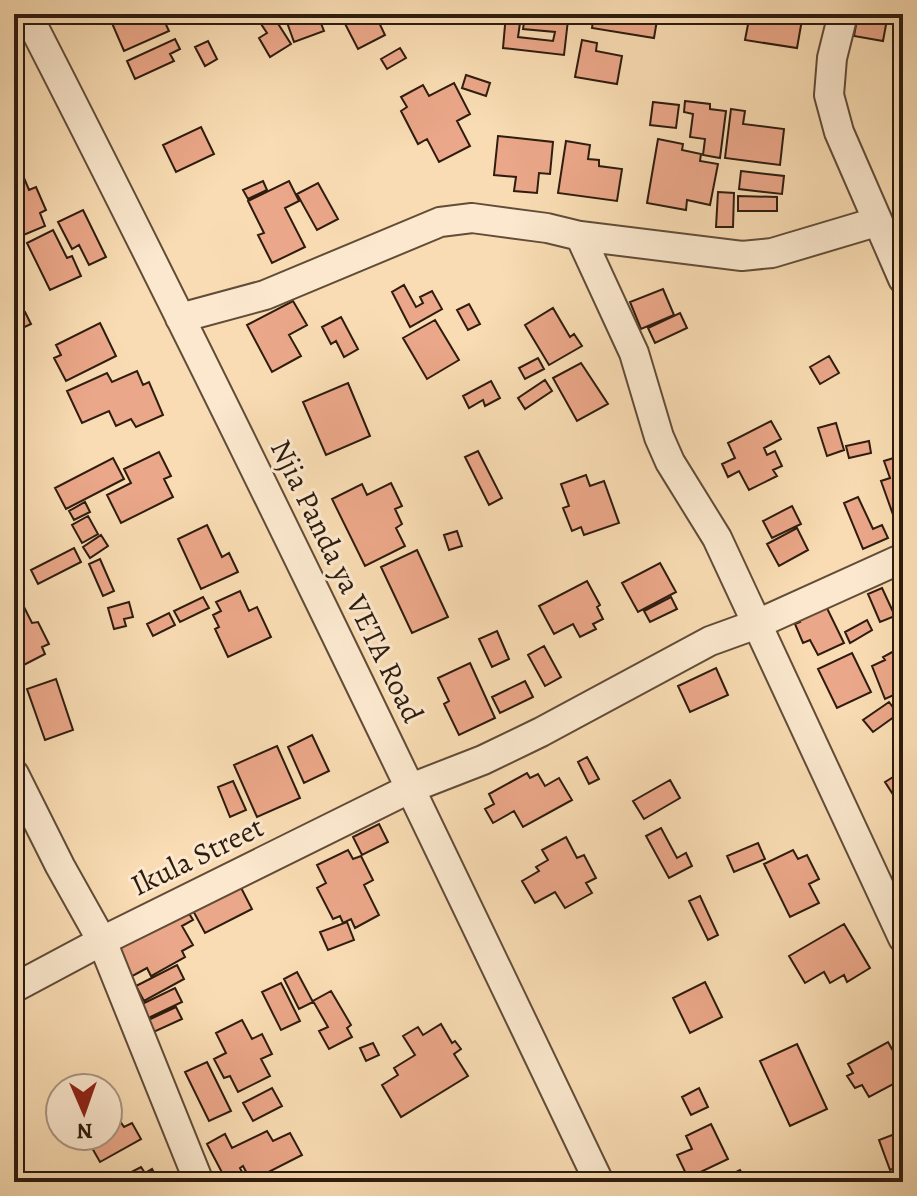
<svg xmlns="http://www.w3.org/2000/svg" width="917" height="1196" font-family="Alegreya,serif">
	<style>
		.building { fill: #eba789; stroke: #2e1c0f; stroke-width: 2 }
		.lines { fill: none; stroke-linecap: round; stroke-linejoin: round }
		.minor-casing { stroke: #614c38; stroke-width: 32 }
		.minor { stroke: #fbe8ce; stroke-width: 28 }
		.labels { text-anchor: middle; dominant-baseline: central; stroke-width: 6; stroke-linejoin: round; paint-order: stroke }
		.street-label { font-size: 30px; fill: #2e1c0f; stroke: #fbe8ce }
	</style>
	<rect width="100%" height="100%" fill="#f9dcb3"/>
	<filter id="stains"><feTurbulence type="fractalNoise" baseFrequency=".0025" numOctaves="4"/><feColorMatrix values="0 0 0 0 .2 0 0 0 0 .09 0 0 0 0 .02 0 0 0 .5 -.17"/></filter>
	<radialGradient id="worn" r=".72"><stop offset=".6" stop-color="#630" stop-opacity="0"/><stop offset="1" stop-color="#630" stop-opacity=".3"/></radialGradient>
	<path class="building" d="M 108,14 L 161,14 L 169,31 L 124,51 Z
		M 264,14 L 267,14 L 272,21 L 275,19 L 291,44 L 270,57 L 259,38 L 267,33 L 257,18 Z
		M 284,14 L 318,16 L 324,31 L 294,42 Z
		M 340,14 L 375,14 L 385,35 L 358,49 Z
		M 506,14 L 521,16 L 518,37 L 553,41 L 555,32 L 523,29 L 525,16 L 568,20 L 564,55 L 503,48 Z
		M 594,14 L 658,14 L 654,38 L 592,28 Z
		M 750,14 L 803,14 L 797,48 L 745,40 Z
		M 858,14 L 888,14 L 883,41 L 854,36 Z
		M 175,39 L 180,49 L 170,54 L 174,61 L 135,79 L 127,61 Z
		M 582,40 L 597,43 L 596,51 L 622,56 L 617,84 L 575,77 Z
		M 208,41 L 217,59 L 205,66 L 195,47 Z
		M 400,48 L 406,58 L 387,69 L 381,59 Z
		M 466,75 L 490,83 L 486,96 L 462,88 Z
		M 454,83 L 470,114 L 457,121 L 470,146 L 439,162 L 427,139 L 418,144 L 401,111 L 407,107 L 401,97 L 423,85 L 429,96 Z
		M 685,101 L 710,104 L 710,109 L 726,111 L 720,158 L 703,155 L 705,139 L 690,137 L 693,114 L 684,112 Z
		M 653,102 L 679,105 L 676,128 L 650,125 Z
		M 731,109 L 745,111 L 743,124 L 784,129 L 780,165 L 725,158 Z
		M 201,127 L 214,154 L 176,172 L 163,145 Z
		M 498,136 L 553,142 L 550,174 L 539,173 L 537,193 L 514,191 L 516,177 L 494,175 Z
		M 658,139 L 683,144 L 682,150 L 701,154 L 700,161 L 718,164 L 710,205 L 687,200 L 686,210 L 647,203 Z
		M 566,141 L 590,145 L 588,159 L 599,160 L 599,166 L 622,169 L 617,201 L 558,193 Z
		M 19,166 L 29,190 L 36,187 L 46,210 L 40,213 L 45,226 L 14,239 L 14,168 Z
		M 741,171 L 784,176 L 782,194 L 739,189 Z
		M 263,181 L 267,190 L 248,199 L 243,190 Z
		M 289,181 L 299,201 L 285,208 L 305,247 L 272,263 L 258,235 L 264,233 L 248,201 Z
		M 318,183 L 338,219 L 317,230 L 297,194 Z
		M 718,192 L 734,193 L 733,227 L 716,227 Z
		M 738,196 L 777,197 L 777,211 L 738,211 Z
		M 83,210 L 106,257 L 89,265 L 79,245 L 72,249 L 58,222 Z
		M 53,230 L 67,258 L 72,256 L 81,276 L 50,290 L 27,243 Z
		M 404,285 L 416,307 L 423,303 L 420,297 L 432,291 L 442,309 L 410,327 L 392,292 Z
		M 663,289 L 674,315 L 641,329 L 630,302 Z
		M 293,301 L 307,325 L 289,335 L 301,356 L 272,372 L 247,325 Z
		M 469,304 L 480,324 L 468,330 L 457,310 Z
		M 553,308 L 570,337 L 574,334 L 582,346 L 549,365 L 525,325 Z
		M 25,312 L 31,324 L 14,332 L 14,318 Z
		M 680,313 L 687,328 L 655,343 L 648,328 Z
		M 341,317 L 358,349 L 344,357 L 336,341 L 331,344 L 322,327 Z
		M 435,320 L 459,360 L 427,379 L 403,338 Z
		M 100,323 L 116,356 L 66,381 L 54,358 L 61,355 L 56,345 Z
		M 829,356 L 839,373 L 820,384 L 810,367 Z
		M 538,358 L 544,369 L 525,379 L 519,368 Z
		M 581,363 L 608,404 L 577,421 L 553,378 Z
		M 137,371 L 143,385 L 149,382 L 163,415 L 136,427 L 131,419 L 116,426 L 109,411 L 82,423 L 67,391 L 107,373 L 112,382 Z
		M 545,380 L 552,391 L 525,409 L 518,398 Z
		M 491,381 L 500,398 L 485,406 L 483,400 L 469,408 L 463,396 Z
		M 348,383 L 370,436 L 326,455 L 303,402 Z
		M 771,421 L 781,439 L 764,448 L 767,455 L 775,451 L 782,466 L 773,470 L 777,476 L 749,490 L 739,471 L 728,477 L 722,464 L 735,458 L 728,443 Z
		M 836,423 L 844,450 L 827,456 L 818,428 Z
		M 869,441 L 871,453 L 849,458 L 846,446 Z
		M 478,451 L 502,498 L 489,505 L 465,457 Z
		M 159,452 L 171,476 L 164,479 L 173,497 L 121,523 L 107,495 L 131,483 L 124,469 Z
		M 903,455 L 903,521 L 896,523 L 881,481 L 890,478 L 884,461 Z
		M 113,458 L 124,479 L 66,509 L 55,488 Z
		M 586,475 L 590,486 L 604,481 L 619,523 L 584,535 L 581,527 L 572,531 L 563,508 L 569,506 L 561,484 Z
		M 391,483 L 402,506 L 395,509 L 402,524 L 396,528 L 405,546 L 365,566 L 332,499 L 362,484 L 367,495 Z
		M 858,497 L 873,529 L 882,525 L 888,538 L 863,549 L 844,503 Z
		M 85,502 L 90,512 L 74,520 L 69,511 Z
		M 792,506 L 801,524 L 772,538 L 763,521 Z
		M 88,516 L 98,534 L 82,543 L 72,525 Z
		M 207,525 L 222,557 L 229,553 L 238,572 L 201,589 L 178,539 Z
		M 797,528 L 808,550 L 779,566 L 767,544 Z
		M 457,531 L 462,546 L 449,550 L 444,535 Z
		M 101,535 L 108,546 L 90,558 L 83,547 Z
		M 74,548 L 81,562 L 38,584 L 31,570 Z
		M 417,550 L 448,617 L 412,633 L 381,567 Z
		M 100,559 L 114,591 L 103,596 L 89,564 Z
		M 660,563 L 676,592 L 638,612 L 622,583 Z
		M 587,581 L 600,605 L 597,607 L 603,619 L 593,624 L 596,629 L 580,637 L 573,624 L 554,634 L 539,606 Z
		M 882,588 L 895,616 L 880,622 L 868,594 Z
		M 240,591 L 249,611 L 257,607 L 271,637 L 228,657 L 215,629 L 219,627 L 213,615 L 221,611 L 216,602 Z
		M 203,597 L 209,608 L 180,622 L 174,611 Z
		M 671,597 L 677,609 L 650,622 L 644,611 Z
		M 823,600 L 844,643 L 818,655 L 810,640 L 803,643 L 795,624 L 800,622 L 796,613 Z
		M 21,601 L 32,623 L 38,622 L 49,644 L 42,647 L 45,654 L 14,670 L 14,605 Z
		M 129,602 L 133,617 L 124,619 L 126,626 L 114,629 L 108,608 Z
		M 169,613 L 175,625 L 153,636 L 147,624 Z
		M 867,620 L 872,630 L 850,643 L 845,632 Z
		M 497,631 L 509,659 L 492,667 L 479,639 Z
		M 544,646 L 561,677 L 545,686 L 528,655 Z
		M 896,650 L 899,657 L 903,655 L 903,696 L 900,697 L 898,693 L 885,699 L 872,666 L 885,660 L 883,657 Z
		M 852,653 L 871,692 L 837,708 L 818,669 Z
		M 470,663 L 495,718 L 459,735 L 444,704 L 449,701 L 438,678 Z
		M 716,668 L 728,695 L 690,712 L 678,686 Z
		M 56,679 L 73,730 L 45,740 L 27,689 Z
		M 525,681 L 533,697 L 500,713 L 492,697 Z
		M 889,702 L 898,714 L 873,732 L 863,720 Z
		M 312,735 L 329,771 L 304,783 L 288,747 Z
		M 277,746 L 300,798 L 257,817 L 234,765 Z
		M 587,757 L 599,779 L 589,784 L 578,762 Z
		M 903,771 L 903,810 L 885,782 Z
		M 527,773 L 530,778 L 538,774 L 545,786 L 559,778 L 572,800 L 523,827 L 514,811 L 493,823 L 485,809 L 494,804 L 489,794 Z
		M 670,780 L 680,798 L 644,819 L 633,801 Z
		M 233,781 L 246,810 L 230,817 L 218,787 Z
		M 379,824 L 388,842 L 362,855 L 353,837 Z
		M 661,828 L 677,858 L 686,853 L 692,866 L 669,878 L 646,836 Z
		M 566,837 L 577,858 L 584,855 L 596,878 L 586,883 L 592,893 L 565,908 L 555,892 L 535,903 L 522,881 L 539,871 L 536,867 L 548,860 L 542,850 Z
		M 758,843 L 765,859 L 734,872 L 727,856 Z
		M 348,850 L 353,859 L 361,856 L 373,880 L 364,885 L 379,915 L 355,928 L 351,919 L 343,923 L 340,916 L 333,919 L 317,888 L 326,883 L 317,865 Z
		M 793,850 L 798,859 L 807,855 L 819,879 L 809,884 L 819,903 L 790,917 L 764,864 Z
		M 237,880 L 252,909 L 205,933 L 190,905 Z
		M 700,896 L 718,935 L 708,940 L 689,901 Z
		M 185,907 L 193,920 L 182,926 L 193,945 L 182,951 L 185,957 L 151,976 L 147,968 L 127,979 L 112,952 Z
		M 347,922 L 354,940 L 328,950 L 320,932 Z
		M 844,924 L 870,968 L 847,982 L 844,975 L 830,983 L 824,972 L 805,983 L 789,956 Z
		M 177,965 L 184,979 L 144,1001 L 136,986 Z
		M 297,972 L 313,1002 L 299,1009 L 284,979 Z
		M 705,982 L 722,1017 L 690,1033 L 673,998 Z
		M 281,983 L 300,1021 L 281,1030 L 262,992 Z
		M 175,988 L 182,1002 L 144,1020 L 138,1006 Z
		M 331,991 L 351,1025 L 347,1028 L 352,1037 L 329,1049 L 319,1031 L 328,1027 L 313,1001 Z
		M 176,1007 L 182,1019 L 147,1035 L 142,1023 Z
		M 242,1020 L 252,1039 L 262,1034 L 272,1054 L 261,1059 L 270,1076 L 238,1092 L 230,1076 L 224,1078 L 214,1059 L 226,1053 L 216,1033 Z
		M 441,1024 L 452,1043 L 455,1041 L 461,1049 L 454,1054 L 468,1076 L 401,1117 L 382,1085 L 398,1075 L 394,1068 L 415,1055 L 403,1036 L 418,1027 L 423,1035 Z
		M 888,1042 L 892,1049 L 897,1046 L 903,1055 L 903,1079 L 869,1097 L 862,1085 L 855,1088 L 847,1076 L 853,1073 L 848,1064 Z
		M 373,1043 L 379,1055 L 366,1061 L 360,1048 Z
		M 797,1044 L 827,1109 L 790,1126 L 760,1061 Z
		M 207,1062 L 231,1111 L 209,1121 L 185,1072 Z
		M 272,1088 L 282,1106 L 253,1121 L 243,1103 Z
		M 699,1088 L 708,1107 L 691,1115 L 682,1097 Z
		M 120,1121 L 124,1127 L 132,1123 L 141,1139 L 100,1162 L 87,1139 L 92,1136 L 108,1136 L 108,1127 Z
		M 711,1124 L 728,1159 L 688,1178 L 677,1155 L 692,1149 L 686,1136 Z
		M 267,1131 L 273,1141 L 290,1133 L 302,1155 L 251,1181 L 243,1166 L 240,1168 L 247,1182 L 227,1182 L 207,1144 L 225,1134 L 232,1148 Z
		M 900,1132 L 903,1140 L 903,1165 L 890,1170 L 879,1140 Z
		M 141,1167 L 145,1173 L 152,1169 L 159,1182 L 112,1182 Z
		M 740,1170 L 747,1182 L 716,1182 Z"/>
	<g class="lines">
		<g class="minor-casing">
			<path id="minor" d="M 27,14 C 225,400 412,791 599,1182
				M 843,14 L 832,58 L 829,95 L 839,132 L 903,279
				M 580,236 L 634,353 L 659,437 L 670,462 L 717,538 L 903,938
				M 180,318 L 265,295 L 440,222 L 472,218 L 547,228 L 580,236 L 742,256 L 772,253 L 876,222
				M 14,774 L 60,866 L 102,941 L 199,1182
				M 14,988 L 102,941 L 411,788 L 483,760 L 541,732 L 710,641 L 757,624 L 903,558"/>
		</g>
		<use href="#minor" class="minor"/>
	</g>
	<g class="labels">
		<g class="street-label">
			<text transform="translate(347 581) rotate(64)">Njia Panda ya VETA Road</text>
			<text transform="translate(197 856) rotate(-26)">Ikula Street</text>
		</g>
	</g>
	<rect width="917" height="1196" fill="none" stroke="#f9dcb3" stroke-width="48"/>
	<rect x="16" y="16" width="885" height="1164" fill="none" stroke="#2e1c0f" stroke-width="4"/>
	<rect x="24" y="24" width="869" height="1148" fill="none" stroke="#2e1c0f" stroke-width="2"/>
	<g transform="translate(84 1112) rotate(178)"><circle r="38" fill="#fbe8ce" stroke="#a99682" stroke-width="2"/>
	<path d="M0-6L14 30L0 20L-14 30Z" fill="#8f2418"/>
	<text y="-12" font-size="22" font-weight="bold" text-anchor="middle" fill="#2e1c0f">N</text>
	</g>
	<rect width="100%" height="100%" filter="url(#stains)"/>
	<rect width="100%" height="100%" fill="url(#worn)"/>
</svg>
